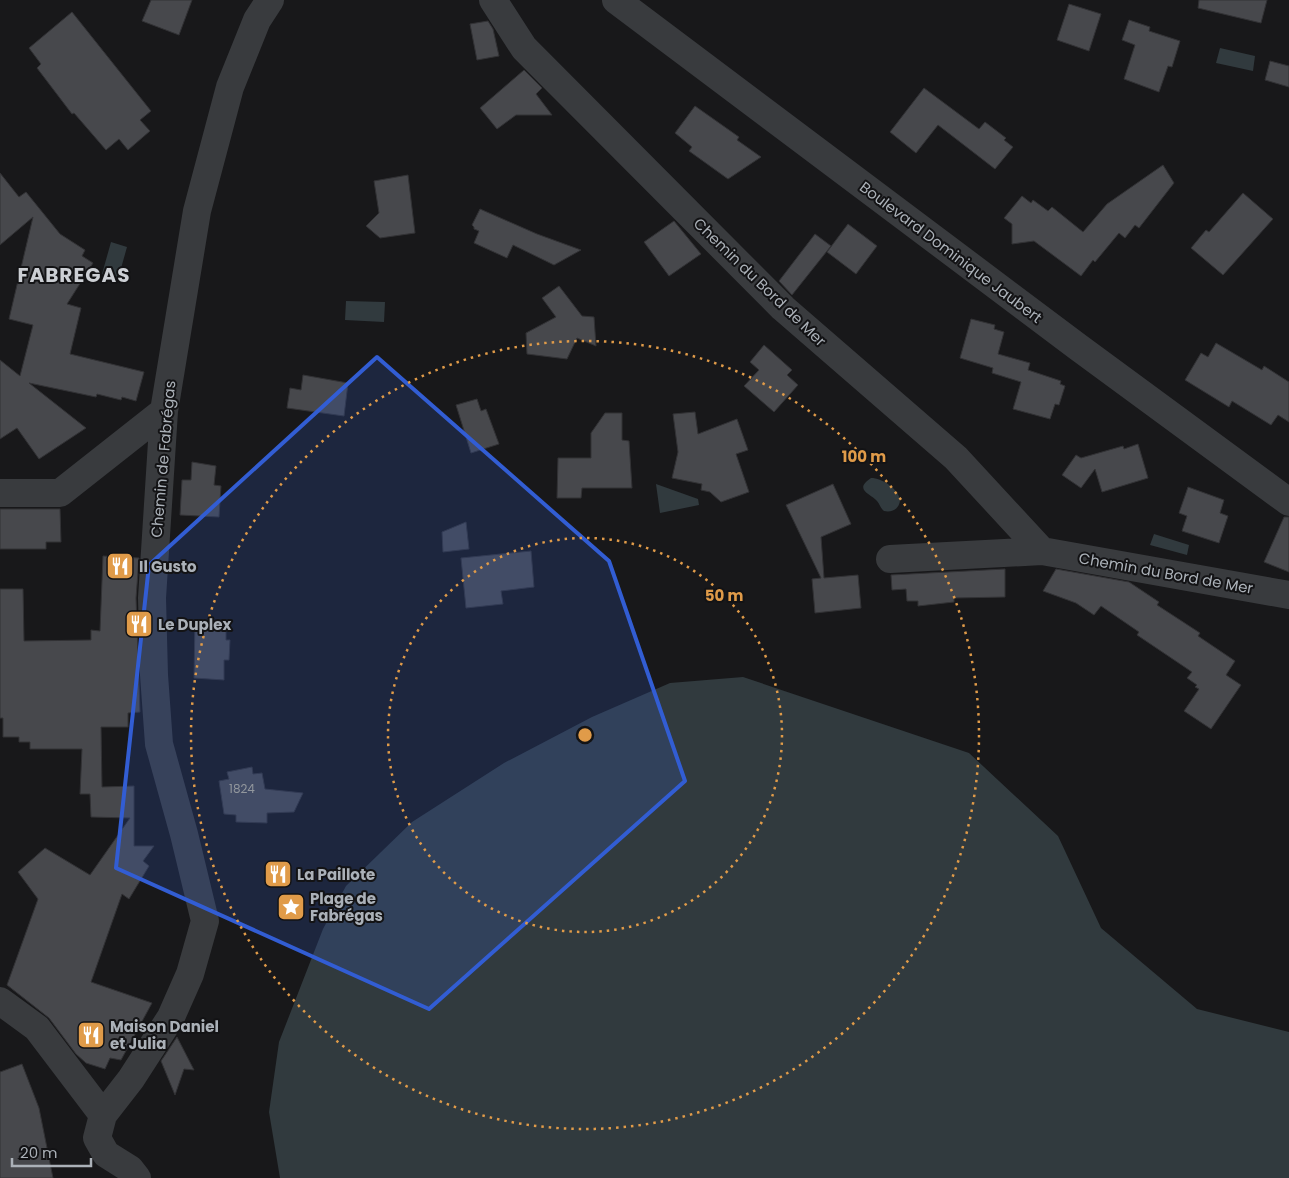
<svg xmlns="http://www.w3.org/2000/svg" width="1289" height="1178" font-family="Poppins,sans-serif">
	<style>
		.water { fill: #313a3e }
		.building { fill: #47484c; stroke: #323235 }
		.lines { fill: none; stroke-linecap: round; stroke-linejoin: round }
		.street { stroke: #393b3e; stroke-width: 28 }
		.marked { fill: #325dd3; fill-opacity: 0.2; stroke: #325dd3; stroke-width: 4; stroke-linejoin: round }
		.ring { fill: none; stroke: #e09b49; stroke-width: 2.5; stroke-dasharray: 2.5 5 }
		.labels { text-anchor: middle; dominant-baseline: central; stroke-width: 4; stroke-linejoin: round; paint-order: stroke }
		.number-label { font-size: 12px; fill: #92979d }
		.street-label { font-size: 15px; fill: #abb1b8; stroke: #131315 }
		.poi-label { font-size: 15px; font-weight: bold; fill: #abb1b8; stroke: #131315; text-anchor: start }
		.district-label { font-size: 20px; font-weight: bold; letter-spacing: 1px; fill: #cccfd4; stroke: #131315 }
		.centre { fill: #e09b49; stroke: #131315; stroke-width: 2.5 }
		.ring-label { font-size: 15px; text-anchor: middle; font-weight: bold; fill: #e09b49; stroke: #131315; stroke-width: 4; stroke-linejoin: round; paint-order: stroke }
	</style>
	<rect width="100%" height="100%" fill="#18181a"/>
	<path class="water" d="M 1220,48 L 1255,56 L 1253,71 L 1216,63 Z
		M 111,242 L 127,247 L 118,279 L 102,274 Z
		M 346,301 L 385,302 L 384,322 L 345,320 Z
		M 871,478 C 882,478 897,488 900,499 C 900,508 893,513 884,511 C 880,508 880,504 877,501 C 871,494 853,490 871,478 Z
		M 656,484 L 698,499 L 699,505 L 660,513 Z
		M 1154,534 L 1189,545 L 1187,555 L 1150,545 Z
		M 743,677 L 969,753 L 1058,836 L 1101,928 L 1197,1009 L 1289,1032 L 1289,1178 L 280,1178 L 269,1112 L 279,1042 L 323,929 L 346,886 L 412,822 L 504,763 L 592,717 L 670,683 Z"/>
	<path class="building" d="M 151,0 L 192,0 L 179,35 L 142,21 Z
		M 1199,0 L 1267,0 L 1261,23 L 1198,8 Z
		M 1069,4 L 1101,14 L 1089,51 L 1057,40 Z
		M 72,12 L 151,111 L 140,120 L 150,131 L 128,150 L 119,139 L 106,150 L 74,113 L 72,114 L 37,68 L 41,64 L 29,48 Z
		M 1129,20 L 1150,27 L 1149,31 L 1180,41 L 1172,67 L 1168,66 L 1159,92 L 1124,79 L 1135,45 L 1122,40 Z
		M 488,21 L 493,29 L 499,56 L 477,60 L 470,24 Z
		M 1270,61 L 1289,66 L 1289,87 L 1265,80 Z
		M 524,70 L 542,88 L 536,94 L 552,115 L 516,115 L 497,129 L 480,108 Z
		M 924,88 L 979,129 L 985,122 L 1006,138 L 1004,140 L 1013,147 L 995,169 L 938,125 L 916,153 L 890,132 Z
		M 695,106 L 739,137 L 737,140 L 761,157 L 728,179 L 689,151 L 692,147 L 675,133 Z
		M 1163,165 L 1174,183 L 1139,228 L 1135,225 L 1125,238 L 1119,233 L 1095,262 L 1093,260 L 1081,276 L 1034,241 L 1012,244 L 1012,224 L 1004,218 L 1022,196 L 1031,203 L 1033,200 L 1048,211 L 1052,207 L 1083,232 L 1107,204 Z
		M 0,173 L 19,197 L 26,192 L 60,234 L 85,250 L 82,256 L 93,263 L 67,304 L 81,308 L 70,354 L 144,372 L 136,401 L 122,397 L 121,400 L 97,394 L 96,397 L 29,383 L 86,428 L 39,459 L 17,428 L 0,439 L 0,360 L 20,376 L 33,325 L 9,319 L 33,217 L 0,245 Z
		M 408,175 L 415,233 L 380,238 L 366,226 L 379,213 L 374,181 Z
		M 1243,193 L 1273,219 L 1223,275 L 1191,248 L 1206,230 L 1209,232 Z
		M 480,209 L 537,234 L 581,250 L 554,265 L 513,245 L 507,258 L 474,243 L 479,231 L 474,229 L 474,227 L 472,225 Z
		M 674,221 L 701,254 L 669,276 L 644,242 Z
		M 848,224 L 877,246 L 856,274 L 827,252 Z
		M 815,234 L 831,246 L 792,295 L 779,281 Z
		M 559,286 L 582,316 L 594,317 L 596,346 L 577,338 L 567,359 L 527,354 L 526,333 L 556,317 L 542,298 Z
		M 971,319 L 995,325 L 994,329 L 1004,332 L 998,354 L 1030,363 L 1028,370 L 1061,381 L 1060,384 L 1065,386 L 1059,405 L 1055,404 L 1050,419 L 1013,409 L 1021,382 L 992,373 L 993,368 L 960,358 Z
		M 1216,343 L 1262,370 L 1264,366 L 1289,382 L 1289,422 L 1278,415 L 1271,425 L 1232,401 L 1229,407 L 1185,380 L 1201,353 L 1208,357 Z
		M 764,345 L 792,370 L 787,375 L 798,385 L 774,412 L 744,386 L 759,370 L 750,362 Z
		M 303,375 L 348,383 L 344,416 L 287,408 L 290,388 L 301,390 Z
		M 477,399 L 481,411 L 486,409 L 499,444 L 471,453 L 456,405 Z
		M 695,412 L 698,434 L 737,419 L 748,450 L 736,454 L 749,492 L 721,502 L 710,492 L 701,490 L 702,484 L 672,478 L 678,452 L 673,414 Z
		M 605,413 L 622,413 L 622,440 L 629,441 L 632,488 L 582,488 L 581,498 L 557,498 L 558,458 L 591,458 L 591,433 Z
		M 1138,444 L 1148,478 L 1102,492 L 1095,469 L 1081,488 L 1062,475 L 1076,455 L 1081,458 L 1123,446 L 1124,449 Z
		M 192,462 L 216,466 L 214,485 L 221,486 L 219,517 L 180,515 L 182,480 L 191,480 Z
		M 833,484 L 851,524 L 821,537 L 824,578 L 858,575 L 861,608 L 815,613 L 812,579 L 821,578 L 786,505 Z
		M 1188,487 L 1224,500 L 1220,513 L 1228,516 L 1219,543 L 1182,531 L 1187,516 L 1179,513 Z
		M 0,509 L 60,509 L 61,542 L 46,542 L 46,549 L 0,549 Z
		M 1284,517 L 1289,517 L 1289,572 L 1264,562 Z
		M 466,522 L 469,549 L 443,552 L 442,532 Z
		M 531,551 L 534,587 L 501,591 L 503,604 L 466,608 L 461,558 Z
		M 103,556 L 139,558 L 136,598 L 140,712 L 128,713 L 128,727 L 101,727 L 102,787 L 134,786 L 134,846 L 154,846 L 143,861 L 149,866 L 129,899 L 122,894 L 91,982 L 152,1003 L 121,1060 L 110,1058 L 105,1069 L 86,1063 L 76,1054 L 49,1018 L 7,985 L 38,899 L 18,872 L 45,848 L 90,875 L 130,818 L 91,817 L 90,794 L 80,794 L 82,749 L 30,749 L 30,742 L 19,742 L 19,737 L 3,737 L 3,718 L 0,718 L 0,589 L 23,589 L 24,641 L 91,640 L 91,630 L 100,631 Z
		M 1005,569 L 1005,597 L 954,598 L 954,602 L 918,606 L 918,601 L 907,601 L 906,589 L 892,590 L 891,575 Z
		M 1056,569 L 1129,582 L 1159,602 L 1157,605 L 1200,633 L 1198,636 L 1235,661 L 1226,675 L 1241,685 L 1211,729 L 1184,711 L 1199,689 L 1195,687 L 1197,685 L 1187,678 L 1192,672 L 1137,635 L 1139,632 L 1101,606 L 1094,615 L 1076,603 L 1043,591 Z
		M 195,620 L 226,621 L 226,640 L 230,640 L 229,660 L 224,660 L 224,680 L 194,678 Z
		M 252,767 L 253,774 L 262,773 L 265,789 L 303,793 L 294,812 L 267,813 L 267,823 L 236,822 L 236,815 L 224,814 L 219,781 L 229,779 L 227,772 Z
		M 177,1037 L 194,1070 L 184,1069 L 175,1095 L 161,1061 Z
		M 22,1064 L 39,1108 L 53,1178 L 0,1178 L 0,1072 Z"/>
	<g class="lines">
		<path class="street" d="M 493,0 L 524,48 L 783,308 L 956,458 L 1042,551 L 1289,595
			M 616,0 L 1078,347 L 1289,502
			M 0,493 L 60,493 L 164,411
			M 890,559 L 1042,551
			M 0,1001 L 37,1028 L 103,1115
			M 137,1178 L 130,1169 L 106,1154 L 97,1138 L 103,1115 L 131,1079 L 171,1017 L 190,974 L 205,921 L 184,834 L 159,744 L 154,675 L 152,598 L 164,411 L 197,211 L 230,87 L 257,20 L 270,0"/>
	</g>
	<path class="marked" d="M 377,357 L 609,561 L 685,781 L 429,1009 L 116,868 L 149,565 Z"/>
	<g class="ring">
		<circle cx="585" cy="735" r="197"/>
		<circle cx="585" cy="735" r="394"/>
	</g>
	<defs>
		<g id="restaurant-square" transform="scale(1.4375)"><rect x="-9" y="-9" width="18" height="18" rx="4" fill="#e09b49" stroke="#131315"/><path d="M-5-6h1v4h1v-4h1v4h1v-4h1v5L-1.5 .5V6h-2V.5L-5-1ZM5-6V6H3V1.5H1.5Q1.5-4 5-6Z" fill="#fff"/></g>
		<g id="sight-square" transform="scale(1.4375)"><rect x="-9" y="-9" width="18" height="18" rx="4" fill="#e09b49" stroke="#131315"/><path d="M0-6L1.8-2.2L6-1.7L2.9 1.2L3.7 5.4L0 3.3L-3.7 5.4L-2.9 1.2L-6-1.7L-1.8-2.2Z" fill="#fff"/></g>
	</defs>
	<g fill-rule="evenodd">
		<use href="#restaurant-square" x="120" y="566"/>
		<use href="#restaurant-square" x="139" y="624"/>
		<use href="#restaurant-square" x="278" y="874"/>
		<use href="#sight-square" x="291" y="907"/>
		<use href="#restaurant-square" x="91" y="1035"/>
	</g>
	<g class="labels">
		<g class="number-label">
			<text x="242" y="788">1824</text>
		</g>
		<g class="street-label">
			<text transform="translate(951 252) rotate(37)">Boulevard Dominique Jaubert</text>
			<text transform="translate(760 282) rotate(44)">Chemin du Bord de Mer</text>
			<text transform="translate(163 459) rotate(-85)">Chemin de Fabrégas</text>
			<text transform="translate(1166 573) rotate(10)">Chemin du Bord de Mer</text>
		</g>
		<g class="poi-label">
			<text x="139" y="566">Il Gusto</text>
			<text x="158" y="624">Le Duplex</text>
			<text x="297" y="874">La Paillote</text>
			<text x="310" y="898">Plage de<tspan x="310" dy="17">Fabrégas</tspan></text>
			<text x="110" y="1026">Maison Daniel<tspan x="110" dy="17">et Julia</tspan></text>
		</g>
		<g class="district-label">
			<text x="74" y="275">FABREGAS</text>
		</g>
	</g>
	<circle cx="585" cy="735" r="8" class="centre"/>
	<g class="ring-label">
		<text x="864" y="462">100 m</text>
		<text x="724" y="601">50 m</text>
	</g>
	<path d="M12 1158v8h79v-8" fill="none" stroke="#abb1b8" stroke-width="2.5"/>
	<text x="20" y="1158" font-size="15" fill="#abb1b8" stroke="#131315" stroke-width="4" paint-order="stroke">20 m</text>
</svg>
